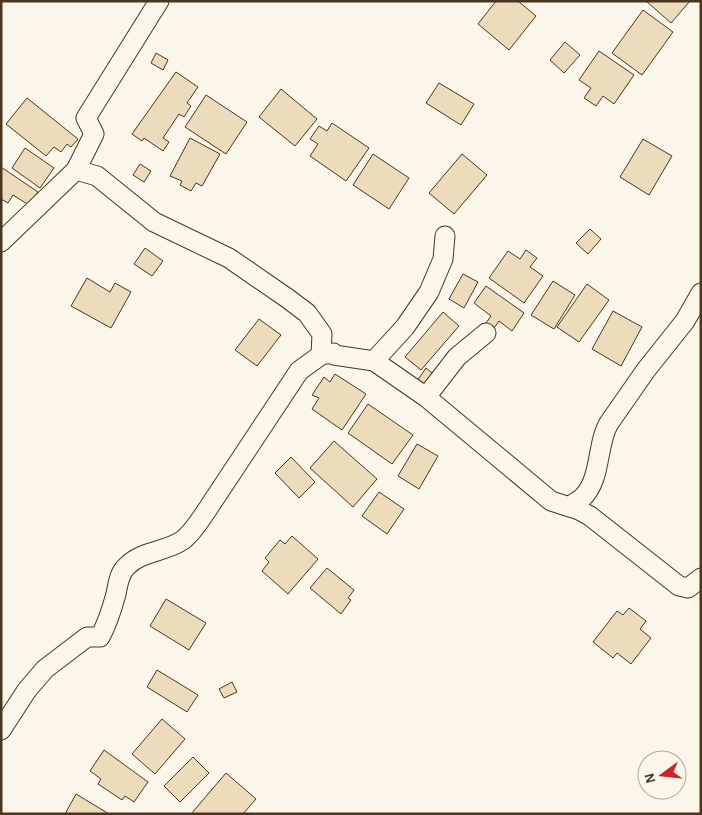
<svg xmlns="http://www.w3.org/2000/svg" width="702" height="815" font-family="'Alegreya Sans',sans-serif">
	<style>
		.building { fill: #ecdcbc; stroke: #4a3520 }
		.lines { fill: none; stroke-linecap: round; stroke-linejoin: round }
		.street-casing { stroke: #4a3520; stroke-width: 21 }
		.street { stroke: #fbf6e9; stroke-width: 19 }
	</style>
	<rect width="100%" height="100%" fill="#fbf6e9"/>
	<path class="building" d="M 496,1 L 518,1 L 536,16 L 509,50 L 478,24 Z
		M 646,1 L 690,1 L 671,23 Z
		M 643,10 L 673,32 L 642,75 L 612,53 Z
		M 565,42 L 580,55 L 564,73 L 550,60 Z
		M 599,51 L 634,75 L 614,104 L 603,96 L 596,106 L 584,98 L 591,88 L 579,80 Z
		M 156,53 L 168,60 L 163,70 L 151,63 Z
		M 176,72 L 198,87 L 187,103 L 191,106 L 184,117 L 179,114 L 163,138 L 169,142 L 163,151 L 144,138 L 142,141 L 132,134 Z
		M 439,83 L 474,104 L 461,125 L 426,103 Z
		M 281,89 L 317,119 L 295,146 L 259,117 Z
		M 206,95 L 247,122 L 226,154 L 185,127 Z
		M 27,98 L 78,139 L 71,147 L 67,144 L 61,152 L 54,147 L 46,156 L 6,124 Z
		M 332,123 L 369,148 L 346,181 L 310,156 L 318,144 L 310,139 L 319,126 L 327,131 Z
		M 190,138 L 220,154 L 202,186 L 196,183 L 191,191 L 180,185 L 182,181 L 170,176 Z
		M 643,139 L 672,156 L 649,195 L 620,177 Z
		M 25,148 L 54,168 L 40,188 L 12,168 Z
		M 373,154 L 409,178 L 389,209 L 353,185 Z
		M 462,154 L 487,175 L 454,214 L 429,193 Z
		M 140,164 L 151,171 L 144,182 L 133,175 Z
		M 1,167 L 38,192 L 29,205 L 13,195 L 8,203 L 1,199 Z
		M 590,229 L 601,239 L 588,254 L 576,243 Z
		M 145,248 L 163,261 L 152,276 L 134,264 Z
		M 526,250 L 537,258 L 530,267 L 543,276 L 524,303 L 489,278 L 508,251 L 520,259 Z
		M 463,274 L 478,282 L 464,308 L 449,299 Z
		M 87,278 L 110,292 L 115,283 L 131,292 L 111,328 L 71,306 Z
		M 553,281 L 575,295 L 554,329 L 531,315 Z
		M 587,284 L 609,300 L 579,342 L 557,327 Z
		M 486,286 L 524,313 L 512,331 L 499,321 L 494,328 L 486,323 L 491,316 L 474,303 Z
		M 613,311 L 642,327 L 621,366 L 592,349 Z
		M 443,312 L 459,326 L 421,370 L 405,357 Z
		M 259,319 L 281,335 L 257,366 L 235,350 Z
		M 426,368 L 436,376 L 426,388 L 417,381 Z
		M 335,374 L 366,394 L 342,430 L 312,409 L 319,398 L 312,395 L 324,377 L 330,382 Z
		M 368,404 L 413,435 L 392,464 L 348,433 Z
		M 334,441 L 377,479 L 353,507 L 310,468 Z
		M 417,444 L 438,456 L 419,489 L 398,476 Z
		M 291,457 L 315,482 L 299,498 L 275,473 Z
		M 379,492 L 404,509 L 387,534 L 362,516 Z
		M 292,536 L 318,559 L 288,594 L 262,571 L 269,562 L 265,558 L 280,540 L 285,544 Z
		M 327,568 L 354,590 L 348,598 L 351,600 L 341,614 L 310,588 Z
		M 166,599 L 206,623 L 189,650 L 150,626 Z
		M 629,608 L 646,621 L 640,629 L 651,638 L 631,664 L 617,653 L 613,658 L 593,642 L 617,611 L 623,615 Z
		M 157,670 L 198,695 L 187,712 L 147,687 Z
		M 232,682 L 237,692 L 224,698 L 219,689 Z
		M 162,719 L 185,739 L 155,774 L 132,754 Z
		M 104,750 L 148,782 L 134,802 L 125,796 L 122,800 L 98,784 L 101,779 L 90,771 Z
		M 193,757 L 209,773 L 180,802 L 164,786 Z
		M 226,773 L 256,799 L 243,814 L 191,814 Z
		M 76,794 L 109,814 L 65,814 Z"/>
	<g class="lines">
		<g class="street-casing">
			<path id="street" d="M 76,170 L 97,176 L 154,222 L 229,258 L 287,298 L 307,313 L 322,334 L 321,355
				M 1,242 L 76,170 L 94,134 L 86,118 L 159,1
				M 374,361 L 405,327 L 429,292 L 443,259 L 445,236
				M 426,397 L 457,357 L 486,333
				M 569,507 C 573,504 578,501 582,498 C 602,479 596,445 609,423 L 646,370 L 685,321 L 701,293
				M 1,730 L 27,690 L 45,669 L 87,637 L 100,637 C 107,624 112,609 116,594 C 118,584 119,573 127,566 C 141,551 166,552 183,540 C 192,533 199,522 205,513 L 299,371 L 321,355 L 333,353 L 334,355 L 374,361 L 426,397 L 551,501 L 579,510 L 590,516 L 679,586 L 688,588 L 701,578"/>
		</g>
		<use href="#street" class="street"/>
	</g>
	<rect width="702" height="815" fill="none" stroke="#4a3520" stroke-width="5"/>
	<g transform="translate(662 775) rotate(255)"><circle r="24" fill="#fbf6e9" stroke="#b4a999"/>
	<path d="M0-4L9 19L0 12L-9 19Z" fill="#c62828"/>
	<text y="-8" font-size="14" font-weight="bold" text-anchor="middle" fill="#4a3520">N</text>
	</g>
</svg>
